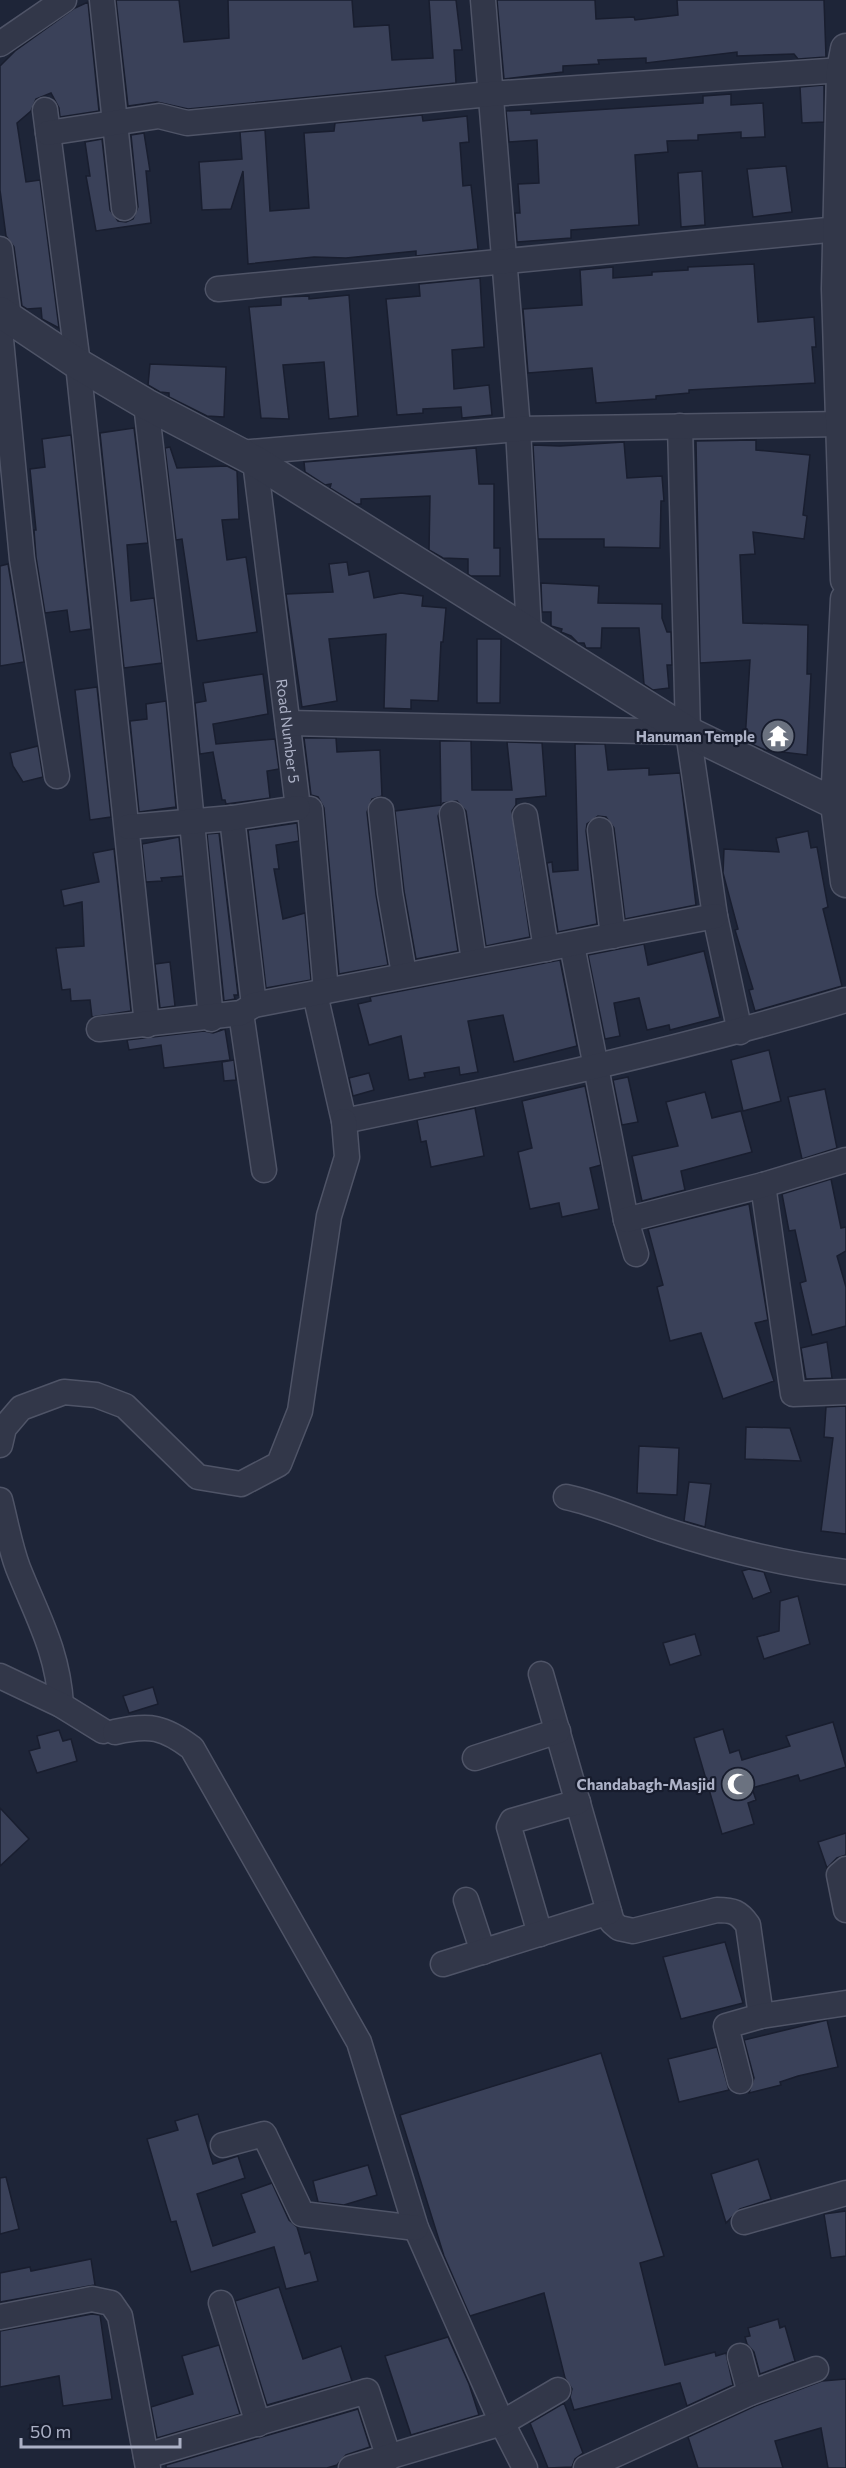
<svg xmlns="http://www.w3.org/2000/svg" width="846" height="2468" font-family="Commissioner,sans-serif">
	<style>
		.building { fill: #3a4159; stroke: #191e2f; stroke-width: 1.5 }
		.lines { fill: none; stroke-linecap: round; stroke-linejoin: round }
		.minor-casing { stroke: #4f5467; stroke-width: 27 }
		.tertiary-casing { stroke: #4f5467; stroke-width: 33 }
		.minor { stroke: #323749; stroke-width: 24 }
		.tertiary { stroke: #323749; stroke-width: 30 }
		.labels { text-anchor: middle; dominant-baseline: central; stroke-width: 4.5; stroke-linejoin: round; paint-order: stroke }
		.street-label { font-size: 15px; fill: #acb1c6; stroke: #171c2d }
		.poi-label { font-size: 15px; font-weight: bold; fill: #acb1c6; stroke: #171c2d; text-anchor: end }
	</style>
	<rect width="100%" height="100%" fill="#1e2538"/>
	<path class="building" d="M 116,0 L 179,0 L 184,42 L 229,38 L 228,0 L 352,0 L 354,27 L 389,25 L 392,60 L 433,58 L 429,0 L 456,0 L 462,50 L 454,50 L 456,83 L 188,109 L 157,102 L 128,106 Z
		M 497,0 L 595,0 L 596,19 L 634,17 L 635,20 L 678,15 L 677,0 L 824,0 L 826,57 L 798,59 L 794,54 L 737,56 L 737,52 L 646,63 L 646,58 L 598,60 L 599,64 L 563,66 L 563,72 L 504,79 Z
		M 88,2 L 99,111 L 60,117 L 59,108 L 51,93 L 36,99 L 31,111 L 17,123 L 26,182 L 40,180 L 59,328 L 42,319 L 41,308 L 27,309 L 22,306 L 14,247 L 6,236 L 0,190 L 0,66 L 15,51 L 75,8 Z
		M 824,85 L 824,122 L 802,123 L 800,87 Z
		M 731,94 L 731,105 L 763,103 L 765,137 L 741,138 L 741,132 L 698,135 L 698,140 L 667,141 L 668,152 L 635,155 L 639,225 L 571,230 L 571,238 L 517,242 L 515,213 L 520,213 L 518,184 L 539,183 L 537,140 L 509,142 L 506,111 L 531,110 L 531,114 L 703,103 L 703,96 Z
		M 422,115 L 423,121 L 467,116 L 469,142 L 460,143 L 463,186 L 471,185 L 478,249 L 416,256 L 416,251 L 346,258 L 314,257 L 248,264 L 243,171 L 231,209 L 202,210 L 199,162 L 242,159 L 240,132 L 265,130 L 270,211 L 309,208 L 304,133 L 334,131 L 335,123 Z
		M 144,133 L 150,171 L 146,171 L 151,223 L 96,231 L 86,176 L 90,176 L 85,142 L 102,139 L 110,210 L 118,221 L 126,222 L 133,219 L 138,207 L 131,135 Z
		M 786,166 L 792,212 L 753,217 L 747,169 Z
		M 702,171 L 705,225 L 681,227 L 678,173 Z
		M 754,264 L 758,322 L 814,317 L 816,347 L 812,347 L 815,383 L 689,390 L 689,393 L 656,396 L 656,399 L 596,403 L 592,368 L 528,373 L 523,309 L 582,305 L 580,270 L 613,267 L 613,278 L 652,275 L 652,272 L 688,270 L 688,267 Z
		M 480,278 L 484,347 L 452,350 L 454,389 L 489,385 L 492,415 L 462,418 L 461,407 L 423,409 L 423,413 L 397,415 L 386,299 L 420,296 L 419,284 Z
		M 349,295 L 358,416 L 329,419 L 324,362 L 283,365 L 289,419 L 261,418 L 249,307 L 281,305 L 281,297 L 309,296 L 309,299 Z
		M 150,364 L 226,367 L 224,417 L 207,416 L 169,397 L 169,393 L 160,392 L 148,385 Z
		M 134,428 L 148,543 L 127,545 L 131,601 L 154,598 L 162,663 L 124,668 L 100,433 Z
		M 71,435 L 91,629 L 70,632 L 67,610 L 45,613 L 36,557 L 34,530 L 36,530 L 30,469 L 45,467 L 42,439 Z
		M 756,440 L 756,450 L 810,455 L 803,515 L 807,516 L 804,539 L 753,532 L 755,554 L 740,555 L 743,623 L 808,625 L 807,674 L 811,674 L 807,755 L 765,750 L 745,741 L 750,660 L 700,663 L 696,441 Z
		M 624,442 L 627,478 L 662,476 L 664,501 L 661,501 L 660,548 L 604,547 L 604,539 L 538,539 L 533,445 L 560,446 Z
		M 170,447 L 177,468 L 227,466 L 237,471 L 239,519 L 222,520 L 227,560 L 246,557 L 257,632 L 197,641 L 182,539 L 176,540 L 165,448 Z
		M 476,448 L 479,484 L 494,484 L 494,548 L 500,548 L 500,576 L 471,576 L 468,574 L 468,559 L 443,558 L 429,550 L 430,496 L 361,499 L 361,504 L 356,504 L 330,488 L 331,484 L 325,485 L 305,472 L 304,462 Z
		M 347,562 L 349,575 L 369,571 L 374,598 L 401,593 L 423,596 L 422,606 L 446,608 L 443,642 L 441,642 L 438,701 L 411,700 L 411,709 L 384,708 L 386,634 L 329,639 L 337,701 L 302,707 L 286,594 L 333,592 L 329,564 Z
		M 8,564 L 24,662 L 0,666 L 0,566 Z
		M 541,583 L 599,586 L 598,603 L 662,604 L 662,618 L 667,632 L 671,632 L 672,665 L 667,665 L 669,688 L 653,690 L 644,684 L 639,628 L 602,628 L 601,648 L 586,648 L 584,643 L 578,643 L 571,636 L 561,632 L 562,629 L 551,626 L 551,612 L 542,612 Z
		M 477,639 L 501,639 L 500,703 L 477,703 Z
		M 263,674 L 268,714 L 213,724 L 216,744 L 275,739 L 279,769 L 267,771 L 270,798 L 226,804 L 225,800 L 222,800 L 213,752 L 200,754 L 195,703 L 206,701 L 203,683 Z
		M 97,687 L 111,817 L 90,820 L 75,690 Z
		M 166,701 L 176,807 L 139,812 L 130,721 L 147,719 L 146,704 Z
		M 304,738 L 336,738 L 337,752 L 380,750 L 382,796 L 372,799 L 367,812 L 376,895 L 388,965 L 339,974 L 324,808 L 318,797 L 311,795 Z
		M 440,741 L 471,741 L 472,790 L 512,790 L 507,742 L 542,743 L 546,796 L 516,799 L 516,805 L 512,811 L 530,937 L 486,946 L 466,811 L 457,801 L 443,803 L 438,816 L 458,951 L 416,959 L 404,891 L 395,811 L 441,805 Z
		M 575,744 L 605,744 L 608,770 L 649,768 L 649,775 L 680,773 L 696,905 L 625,919 L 614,828 L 606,817 L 598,816 L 587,824 L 586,831 L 597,924 L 558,932 L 547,863 L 552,862 L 553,872 L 578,870 Z
		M 38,746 L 43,777 L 23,782 L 13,766 L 10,753 Z
		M 297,823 L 299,841 L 276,845 L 279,869 L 274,869 L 283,919 L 305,913 L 311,980 L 266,988 L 248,830 Z
		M 808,831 L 811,848 L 817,847 L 828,907 L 823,909 L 842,986 L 755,1011 L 749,990 L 753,989 L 735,930 L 738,929 L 723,873 L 724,849 L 779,852 L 776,838 Z
		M 219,833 L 238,995 L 234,995 L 235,999 L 224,1001 L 207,834 Z
		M 179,837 L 183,876 L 161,878 L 162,881 L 146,882 L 142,844 Z
		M 114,849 L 131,1011 L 92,1017 L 90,1000 L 71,1001 L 70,989 L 62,990 L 56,948 L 84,946 L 82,902 L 64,906 L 61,890 L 99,882 L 93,853 Z
		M 644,944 L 648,965 L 704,951 L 720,1017 L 670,1030 L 669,1025 L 647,1030 L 639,998 L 614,1003 L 620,1036 L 605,1039 L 588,955 Z
		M 560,960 L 577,1046 L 514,1062 L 503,1015 L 468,1021 L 478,1072 L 460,1075 L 459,1067 L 424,1073 L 425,1077 L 409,1080 L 401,1036 L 369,1045 L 358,1004 L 371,1001 L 370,997 Z
		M 170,962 L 175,1006 L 160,1008 L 155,964 Z
		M 225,1029 L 230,1060 L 164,1068 L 161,1045 L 129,1050 L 127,1040 L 204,1031 L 213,1033 Z
		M 769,1050 L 781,1101 L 743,1111 L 731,1060 Z
		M 234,1060 L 236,1080 L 224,1081 L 222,1062 Z
		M 369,1073 L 374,1090 L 353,1096 L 349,1078 Z
		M 628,1077 L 638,1122 L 622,1125 L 613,1080 Z
		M 585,1086 L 601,1165 L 590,1168 L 599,1209 L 562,1217 L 559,1203 L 530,1209 L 518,1152 L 532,1148 L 522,1101 Z
		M 825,1089 L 837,1148 L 802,1159 L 788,1097 Z
		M 705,1092 L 712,1118 L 741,1111 L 752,1152 L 681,1171 L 685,1190 L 642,1201 L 632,1156 L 678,1146 L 666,1102 Z
		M 475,1108 L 484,1156 L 431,1167 L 426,1141 L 421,1142 L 417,1120 Z
		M 831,1179 L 841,1228 L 846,1227 L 846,1251 L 837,1256 L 846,1287 L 846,1326 L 812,1335 L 800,1283 L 806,1281 L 795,1230 L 789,1231 L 782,1194 Z
		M 749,1204 L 768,1320 L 755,1323 L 774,1381 L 723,1399 L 701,1333 L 670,1341 L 657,1287 L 663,1285 L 648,1229 Z
		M 827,1342 L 832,1378 L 806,1379 L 801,1348 Z
		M 846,1406 L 846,1534 L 821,1531 L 833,1438 L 824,1437 L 826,1407 Z
		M 746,1427 L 790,1428 L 801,1461 L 745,1459 Z
		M 639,1446 L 679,1448 L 677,1495 L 637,1493 Z
		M 689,1482 L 711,1484 L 705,1527 L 684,1521 Z
		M 749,1569 L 764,1572 L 771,1592 L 753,1599 L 742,1571 Z
		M 798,1596 L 810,1644 L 764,1659 L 757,1637 L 779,1631 L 780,1601 Z
		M 695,1634 L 701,1655 L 670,1665 L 663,1643 Z
		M 153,1687 L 158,1704 L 129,1713 L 123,1696 Z
		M 833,1722 L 846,1767 L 800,1781 L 798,1775 L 752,1788 L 756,1800 L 748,1803 L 754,1824 L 722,1834 L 694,1738 L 723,1729 L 730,1753 L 739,1750 L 742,1760 L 790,1746 L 786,1736 Z
		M 59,1730 L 63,1741 L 71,1739 L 77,1761 L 37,1773 L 29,1751 L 40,1748 L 37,1736 Z
		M 0,1808 L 29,1839 L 0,1866 Z
		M 846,1833 L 846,1855 L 837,1858 L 827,1868 L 818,1842 Z
		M 725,1942 L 743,2003 L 681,2019 L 663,1957 Z
		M 827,2020 L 838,2067 L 798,2076 L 780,2082 L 781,2085 L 749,2093 L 754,2078 L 744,2040 Z
		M 717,2047 L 729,2090 L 679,2102 L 668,2059 Z
		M 601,2053 L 664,2256 L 640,2263 L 665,2365 L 715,2352 L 716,2356 L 726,2353 L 733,2385 L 687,2406 L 680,2383 L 574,2410 L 570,2397 L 572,2389 L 565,2378 L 544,2293 L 470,2316 L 444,2256 L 400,2115 Z
		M 198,2114 L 213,2164 L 238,2156 L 245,2178 L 197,2194 L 213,2246 L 255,2232 L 241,2194 L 272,2183 L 289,2220 L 297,2227 L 305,2254 L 310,2252 L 318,2281 L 286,2289 L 274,2247 L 191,2272 L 176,2221 L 171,2222 L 147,2139 L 178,2130 L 175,2121 Z
		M 758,2159 L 771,2199 L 740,2209 L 726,2223 L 711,2174 Z
		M 368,2165 L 377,2195 L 344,2205 L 318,2202 L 313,2181 Z
		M 6,2177 L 19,2229 L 0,2234 L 0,2178 Z
		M 846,2211 L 846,2256 L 831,2258 L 824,2214 Z
		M 91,2259 L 95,2285 L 0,2302 L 0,2273 L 30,2267 L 31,2271 Z
		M 279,2287 L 303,2359 L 341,2346 L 352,2381 L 267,2405 L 235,2301 Z
		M 92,2314 L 100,2315 L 112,2399 L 63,2406 L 59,2376 L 0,2387 L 0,2331 Z
		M 778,2319 L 780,2328 L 785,2326 L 795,2361 L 760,2374 L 754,2352 L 747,2344 L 745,2337 L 750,2336 L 748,2328 Z
		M 448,2337 L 469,2384 L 479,2415 L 411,2435 L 385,2356 Z
		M 219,2345 L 240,2414 L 157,2438 L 151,2407 L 193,2394 L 182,2356 Z
		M 846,2379 L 846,2468 L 828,2468 L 821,2428 L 775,2441 L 783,2468 L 698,2468 L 688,2437 L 755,2406 L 822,2381 Z
		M 564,2403 L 583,2453 L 575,2459 L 572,2467 L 548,2468 L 530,2423 Z
		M 358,2409 L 370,2447 L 346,2455 L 337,2465 L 327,2468 L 166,2468 L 166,2465 Z"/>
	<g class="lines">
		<g class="minor-casing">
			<g id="minor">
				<path d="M 102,0 L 124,208"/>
				<path d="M 483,0 L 518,429 L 529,631"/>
				<path d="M 0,44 L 64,0"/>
				<path d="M 45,110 L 78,364 L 147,1025"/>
				<path d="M 48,133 L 159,116 L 187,123 L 490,94 L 842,70"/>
				<path d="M 0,249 L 9,318"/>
				<path d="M 218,289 L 838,229"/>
				<path d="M 0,329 L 22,559 L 57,776"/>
				<path d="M 146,404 L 180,698 L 211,1019"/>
				<path d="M 680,426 L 688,732 L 715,916 L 740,1032"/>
				<path d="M 240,453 L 518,429 L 843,424"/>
				<path id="s1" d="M 255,461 L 298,808 L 310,809 L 326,991"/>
				<path d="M 288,723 L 688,732"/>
				<path d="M 381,810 L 390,893 L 404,974"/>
				<path d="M 452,814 L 474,961"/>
				<path d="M 525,816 L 546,949"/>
				<path d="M 232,818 L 254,1005"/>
				<path d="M 128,827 L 232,818 L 298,808"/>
				<path d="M 600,830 L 613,936"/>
				<path d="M 572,945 L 626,1220 L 636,1254"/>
				<path d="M 315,994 L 344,1121 C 513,1086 681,1050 846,1000"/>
				<path d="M 241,1013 L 264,1170"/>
				<path d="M 99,1029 L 241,1013 L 254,1005 L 715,916"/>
				<path d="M 763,1185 L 793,1394 L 846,1392"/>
				<path d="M 626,1220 L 763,1185 L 846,1160"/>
				<path d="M 0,1445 L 4,1428 L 21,1408 L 64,1392 L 96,1395 L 125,1406 L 198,1477 L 241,1484 L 279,1464 L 300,1411 L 329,1216 L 347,1157 L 344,1121"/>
				<path d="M 566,1497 C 599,1504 630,1518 662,1529 C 722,1549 783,1564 846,1572"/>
				<path d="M 0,1500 C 6,1523 10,1547 18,1568 C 37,1616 58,1651 61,1705"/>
				<path d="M 541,1674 L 612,1922 L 619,1928 L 633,1931 L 717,1910 C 733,1910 739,1912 748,1925 L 761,2016"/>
				<path d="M 0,1676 L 61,1705 L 103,1731"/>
				<path d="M 115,1732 C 150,1724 164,1727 192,1748 L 359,2042 L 416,2228 L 502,2423 L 525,2468"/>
				<path d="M 475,1758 L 558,1731"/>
				<path d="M 846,1869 L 839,1875 L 846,1910"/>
				<path d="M 466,1900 L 483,1952"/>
				<path d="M 540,1934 L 509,1827 L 512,1821 L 578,1802"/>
				<path d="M 443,1964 L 609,1912"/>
				<path d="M 740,2081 L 726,2026 L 761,2016 L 846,2003"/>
				<path d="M 223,2145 L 264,2134 L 302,2214 L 416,2228"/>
				<path d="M 744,2222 L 846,2193"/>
				<path d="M 221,2303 L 258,2424"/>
				<path d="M 0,2317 L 92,2299 L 111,2303 L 120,2316 L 148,2468"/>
				<path d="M 740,2356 L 750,2393"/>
				<path d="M 146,2456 L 367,2391 L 389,2458"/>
				<path d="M 351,2468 L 502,2423 L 558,2390"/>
				<path d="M 586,2468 L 750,2393 L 816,2369"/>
			</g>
		</g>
		<g class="tertiary-casing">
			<path id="tertiary" d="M 846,49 L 842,70 L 837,289 L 846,580
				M 0,312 L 78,364 L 146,404 L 255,461 L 688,732 L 836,804
				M 846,599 L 836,804 L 846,882"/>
		</g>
		<use href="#minor" class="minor"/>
		<use href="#tertiary" class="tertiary"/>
	</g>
	<defs>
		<g id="temple-disc" transform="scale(1.725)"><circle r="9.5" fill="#6b7280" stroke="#171c2d"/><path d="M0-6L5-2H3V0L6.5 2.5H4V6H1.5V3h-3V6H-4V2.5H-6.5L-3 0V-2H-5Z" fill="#fff"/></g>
		<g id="mosque-disc" transform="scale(1.725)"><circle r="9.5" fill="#6b7280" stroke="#171c2d"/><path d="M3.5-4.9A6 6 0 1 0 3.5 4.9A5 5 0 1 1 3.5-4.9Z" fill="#fff"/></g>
	</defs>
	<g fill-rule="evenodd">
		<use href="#temple-disc" x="778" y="736"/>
		<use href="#mosque-disc" x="738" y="1784"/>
	</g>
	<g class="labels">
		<g class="street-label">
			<text stroke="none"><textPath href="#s1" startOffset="272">Road Number 5</textPath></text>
		</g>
		<g class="poi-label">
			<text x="755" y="736">Hanuman Temple</text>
			<text x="715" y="1784">Chandabagh-Masjid</text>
		</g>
	</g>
	<path d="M21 2438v9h159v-9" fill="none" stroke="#acb1c6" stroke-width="3"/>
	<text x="30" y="2438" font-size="18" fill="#acb1c6" stroke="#171c2d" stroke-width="4.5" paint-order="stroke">50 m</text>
</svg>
